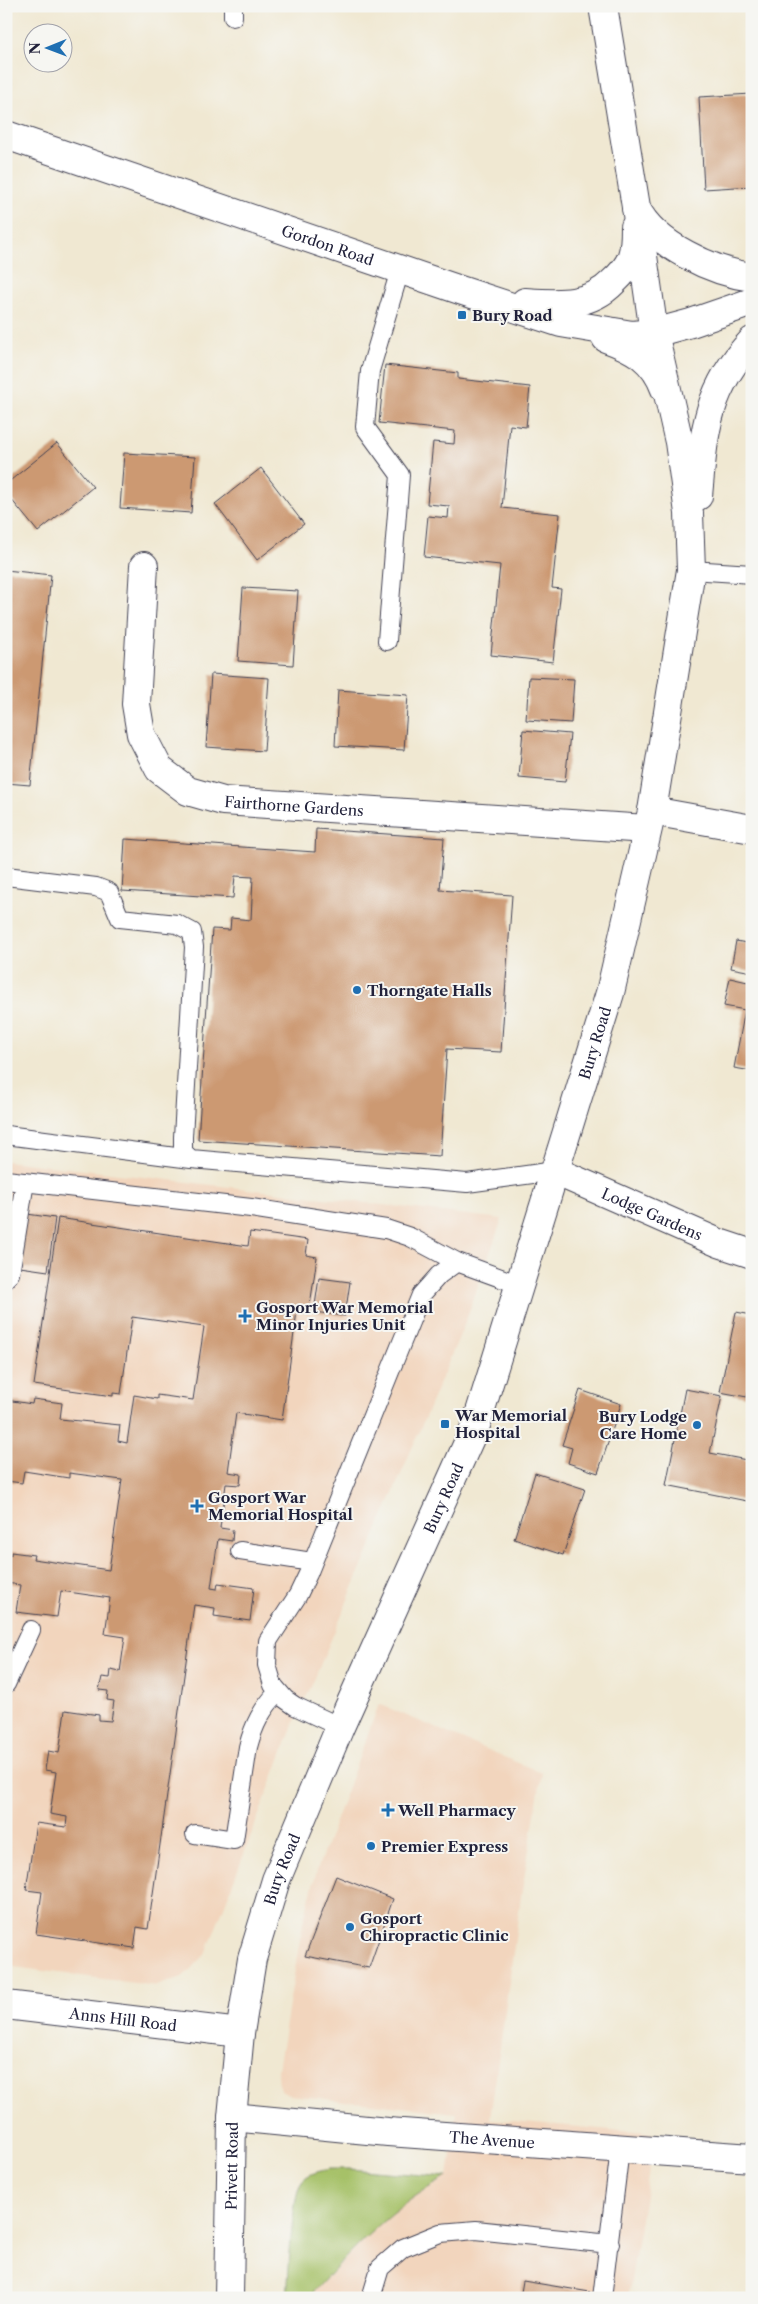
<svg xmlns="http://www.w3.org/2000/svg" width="758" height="2304" font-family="'Libre Caslon Text',serif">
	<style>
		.built { fill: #f2d5bd }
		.green { fill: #a6c167; stroke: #647251 }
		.building { fill: #cc9972 }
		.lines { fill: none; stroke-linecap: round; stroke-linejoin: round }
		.lane-casing { stroke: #414052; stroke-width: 20 }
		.street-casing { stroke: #414052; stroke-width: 30 }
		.secondary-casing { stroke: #414052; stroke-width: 30 }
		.lane { stroke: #fff; stroke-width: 18 }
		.street { stroke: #fff; stroke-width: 28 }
		.secondary { stroke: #fff; stroke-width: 28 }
		.poi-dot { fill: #1f6fb2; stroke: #f6f6f2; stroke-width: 2 }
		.labels { text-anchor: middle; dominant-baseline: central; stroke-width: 4; stroke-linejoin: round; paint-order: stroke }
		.street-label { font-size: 15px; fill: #22223b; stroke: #f6f6f2 }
		.poi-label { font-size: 15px; font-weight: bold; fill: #22223b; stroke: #f6f6f2; text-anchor: start }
	</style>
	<rect width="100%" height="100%" fill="#f6f6f2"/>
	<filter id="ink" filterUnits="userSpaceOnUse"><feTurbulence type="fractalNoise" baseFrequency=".02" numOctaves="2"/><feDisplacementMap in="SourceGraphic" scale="10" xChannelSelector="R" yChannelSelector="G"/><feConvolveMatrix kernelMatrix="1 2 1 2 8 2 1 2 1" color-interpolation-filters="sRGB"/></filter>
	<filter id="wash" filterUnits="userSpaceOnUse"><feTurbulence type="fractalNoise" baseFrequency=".0096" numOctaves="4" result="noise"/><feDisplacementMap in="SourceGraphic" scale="20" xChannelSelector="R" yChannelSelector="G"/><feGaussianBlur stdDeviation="1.12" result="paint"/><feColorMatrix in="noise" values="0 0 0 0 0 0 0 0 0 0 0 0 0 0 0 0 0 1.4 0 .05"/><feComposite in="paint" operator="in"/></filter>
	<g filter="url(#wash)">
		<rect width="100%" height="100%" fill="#f0e8d2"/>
		<path class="built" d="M 6,1161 L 502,1219 L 464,1325 L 311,1687 L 293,1725 L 207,1951 L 192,1969 L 182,1977 L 157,1986 L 6,1966 Z
			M 379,1704 L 542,1773 L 521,1896 L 490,2119 L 655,2134 L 628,2298 L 308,2298 L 377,2226 L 403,2203 L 448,2177 L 456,2113 L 290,2095 L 281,2090 L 277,2076 L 303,1922 L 317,1870 Z"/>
		<path class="green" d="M 330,2169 L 349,2169 L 448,2177 C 392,2205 351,2251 308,2298 L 287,2298 C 289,2276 291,2196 302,2181 C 308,2173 321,2171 330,2169 Z"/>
		<g id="blocks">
			<path class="building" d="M 752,94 L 752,186 L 704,189 L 699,97 Z
				M 385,365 L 458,373 L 458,379 L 530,387 L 526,427 L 510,425 L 502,508 L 560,514 L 552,588 L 561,589 L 553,662 L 491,655 L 500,565 L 424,557 L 428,516 L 448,518 L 449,506 L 427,504 L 433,442 L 454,444 L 455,431 L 379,423 Z
				M 57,443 L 93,487 L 38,532 L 6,493 L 6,484 Z
				M 124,453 L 195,457 L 191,513 L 120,508 Z
				M 261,468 L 304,524 L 257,560 L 215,504 Z
				M 6,570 L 51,575 L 30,785 L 6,783 Z
				M 243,588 L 298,591 L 293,665 L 238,661 Z
				M 211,674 L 269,678 L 264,751 L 206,747 Z
				M 529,677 L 574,679 L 571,723 L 526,720 Z
				M 338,690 L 408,695 L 404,750 L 335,746 Z
				M 523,730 L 570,734 L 565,782 L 519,778 Z
				M 316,829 L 444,838 L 440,890 L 512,895 L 501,1052 L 447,1049 L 440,1156 L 198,1140 L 212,929 L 230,930 L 231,918 L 251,920 L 253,877 L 235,876 L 233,898 L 122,891 L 125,839 L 315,852 Z
				M 736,941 L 752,944 L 752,972 L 731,968 Z
				M 730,978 L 752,983 L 752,1071 L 734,1068 L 745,1010 L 724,1006 Z
				M 6,1211 L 55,1218 L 48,1271 L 6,1265 Z
				M 58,1218 L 248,1246 L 250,1232 L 308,1240 L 306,1255 L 317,1257 L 309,1313 L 297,1311 L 282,1420 L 236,1413 L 228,1472 L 241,1474 L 240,1485 L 226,1484 L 220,1528 L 233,1530 L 232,1541 L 218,1539 L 211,1588 L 217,1589 L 218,1583 L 254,1588 L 250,1621 L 214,1616 L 215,1608 L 194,1605 L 148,1929 L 137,1927 L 134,1948 L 36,1934 L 42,1892 L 26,1890 L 36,1823 L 66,1827 L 67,1817 L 50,1814 L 56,1772 L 45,1770 L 48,1751 L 59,1753 L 65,1710 L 99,1715 L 99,1720 L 111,1721 L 114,1701 L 107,1700 L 108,1691 L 99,1690 L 102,1677 L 110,1678 L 111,1670 L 120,1672 L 125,1637 L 105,1634 L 110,1598 L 61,1591 L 57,1617 L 16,1612 L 20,1585 L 6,1583 L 6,1554 L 11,1555 L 11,1552 L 34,1555 L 33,1559 L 109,1570 L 122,1480 L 69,1473 L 69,1478 L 24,1471 L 22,1483 L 6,1481 L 6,1400 L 32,1404 L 33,1399 L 62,1403 L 60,1419 L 120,1425 L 118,1441 L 127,1443 L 134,1395 L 157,1399 L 157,1395 L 193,1400 L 204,1327 L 132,1317 L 121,1394 L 113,1393 L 113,1396 L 34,1385 Z
				M 319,1278 L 350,1282 L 345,1316 L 314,1312 Z
				M 736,1312 L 752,1315 L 752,1376 L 747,1397 L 720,1392 Z
				M 685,1389 L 722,1396 L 710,1453 L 752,1461 L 752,1502 L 666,1485 Z
				M 580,1390 L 621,1404 L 598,1473 L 568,1463 L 572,1448 L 562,1445 Z
				M 535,1473 L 585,1489 L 563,1555 L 514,1539 Z
				M 336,1876 L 393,1899 L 369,1968 L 305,1956 Z
				M 523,2281 L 590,2292 L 589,2298 L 520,2298 Z"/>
		</g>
	</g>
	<g filter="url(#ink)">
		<use href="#blocks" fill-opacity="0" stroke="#414052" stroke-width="1"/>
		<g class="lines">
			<g class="lane-casing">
				<path id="lane" d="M 233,17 L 233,6
					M 691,570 L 752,574
					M 387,641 L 400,475 L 365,427 L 370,371 L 400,270
					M 6,876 L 96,887 L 109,892 L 120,918 L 177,924 L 192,932 L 194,947 L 183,1137 L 183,1152 L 191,1159
					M 6,1135 L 191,1159 L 467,1183 L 555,1171
					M 6,1180 L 251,1208 L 386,1229 L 410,1237 L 457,1262
					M 6,1278 L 10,1274 L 25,1182
					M 240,1551 L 312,1562
					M 6,1684 L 31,1630
					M 340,1727 L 295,1706 L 285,1699 L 273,1685 L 267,1665 L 268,1641 L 298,1595 L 308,1574 L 421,1295 L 439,1275 L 457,1262 L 520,1285
					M 195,1834 L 234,1840 L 248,1747 C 254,1724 262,1709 278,1692
					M 371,2298 L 380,2268 L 403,2248 L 440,2233 L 476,2230 L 610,2244
					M 602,2298 L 620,2149"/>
			</g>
			<g class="street-casing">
				<g id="street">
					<path id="s1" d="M 6,135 L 460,290 L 561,323 L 632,335 L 654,333"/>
					<path d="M 525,302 C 557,304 589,307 613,282 C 633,264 635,253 635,227"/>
					<path d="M 606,338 C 634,348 654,359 665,389"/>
					<path id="s2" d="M 144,566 L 136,704 L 141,734 L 159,769 L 188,791 L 223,801 L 647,829"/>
					<path d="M 652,811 L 752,829"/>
					<path id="s3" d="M 555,1171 L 719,1243 L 752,1254"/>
					<path id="s4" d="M 232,2117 L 388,2132 L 752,2158"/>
				</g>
			</g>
			<g class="secondary-casing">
				<g id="secondary">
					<path d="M 636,208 C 654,245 713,272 752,277"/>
					<path d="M 654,333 L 691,323 L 752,302"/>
					<path d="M 698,496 C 704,433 706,390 752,341"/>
					<path id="s5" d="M 6,2005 L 240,2033"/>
					<path id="s6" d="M 229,2298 L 232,2117 L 240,2033 L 252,1959 L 276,1880 L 340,1727 L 476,1425 L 610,993 L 652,811 L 691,570 L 689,513 L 679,442 L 654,333 L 636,207 L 603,6"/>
				</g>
			</g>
			<use href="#lane" class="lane"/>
			<use href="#street" class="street"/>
			<use href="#secondary" class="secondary"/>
		</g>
	</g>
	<g class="poi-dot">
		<rect x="457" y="310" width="10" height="10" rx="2.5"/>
		<circle cx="357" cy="990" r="5"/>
		<path d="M242.5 1308.5h5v5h5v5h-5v5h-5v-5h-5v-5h5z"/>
		<rect x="440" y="1419" width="10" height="10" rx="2.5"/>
		<circle cx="697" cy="1425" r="5"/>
		<path d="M194.5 1498.5h5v5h5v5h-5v5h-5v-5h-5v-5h5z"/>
		<path d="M385.5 1802.5h5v5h5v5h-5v5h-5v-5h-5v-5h5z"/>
		<circle cx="371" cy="1846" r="5"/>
		<circle cx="350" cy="1927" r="5"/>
	</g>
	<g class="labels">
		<g class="street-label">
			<text stroke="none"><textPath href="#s1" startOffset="340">Gordon Road</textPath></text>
			<text stroke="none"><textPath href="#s2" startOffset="352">Fairthorne Gardens</textPath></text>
			<text stroke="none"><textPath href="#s6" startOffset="1320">Bury Road</textPath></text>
			<text stroke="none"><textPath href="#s3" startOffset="106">Lodge Gardens</textPath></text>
			<text stroke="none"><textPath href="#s6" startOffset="840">Bury Road</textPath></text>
			<text stroke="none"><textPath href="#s6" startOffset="435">Bury Road</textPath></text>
			<text stroke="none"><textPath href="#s5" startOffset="118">Anns Hill Road</textPath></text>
			<text stroke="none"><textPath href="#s4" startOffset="261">The Avenue</textPath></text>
			<text stroke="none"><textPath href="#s6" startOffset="132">Privett Road</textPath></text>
		</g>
		<g class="poi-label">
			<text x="472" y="315">Bury Road</text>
			<text x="367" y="990">Thorngate Halls</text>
			<text x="256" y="1307">Gosport War Memorial<tspan x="256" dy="17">Minor Injuries Unit</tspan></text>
			<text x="455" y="1415">War Memorial<tspan x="455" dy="17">Hospital</tspan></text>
			<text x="687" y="1416" text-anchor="end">Bury Lodge<tspan x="687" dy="17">Care Home</tspan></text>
			<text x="208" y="1497">Gosport War<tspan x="208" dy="17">Memorial Hospital</tspan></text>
			<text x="398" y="1810">Well Pharmacy</text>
			<text x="381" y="1846">Premier Express</text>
			<text x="360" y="1918">Gosport<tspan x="360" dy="17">Chiropractic Clinic</tspan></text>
		</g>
	</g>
	<rect width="758" height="2304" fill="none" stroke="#f6f6f2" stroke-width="25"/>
	<g transform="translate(48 48) rotate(269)"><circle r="24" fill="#f6f6f2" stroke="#a1a1a9"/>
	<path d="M0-4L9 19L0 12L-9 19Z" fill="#1f6fb2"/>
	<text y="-8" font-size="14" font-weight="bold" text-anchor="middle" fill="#22223b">N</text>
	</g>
</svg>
